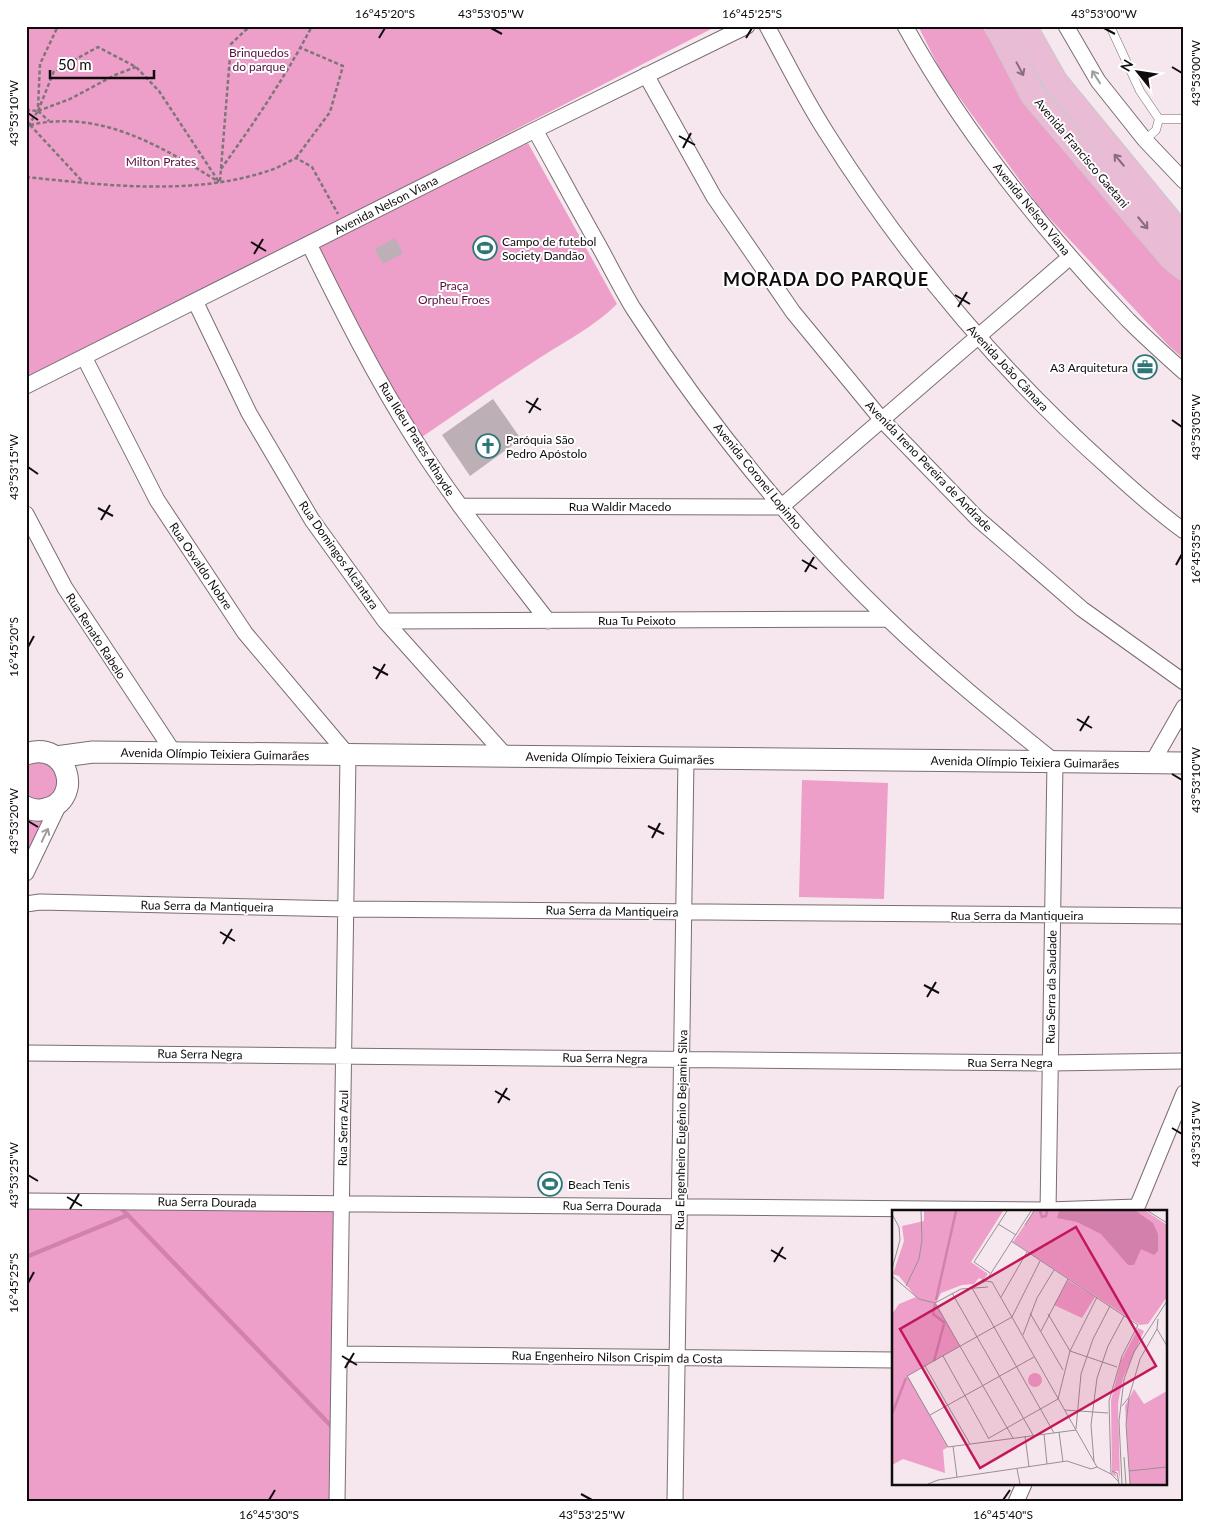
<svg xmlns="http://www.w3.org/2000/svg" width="1210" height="1528" font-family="Lato,sans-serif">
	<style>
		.green { fill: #ee9fc9 }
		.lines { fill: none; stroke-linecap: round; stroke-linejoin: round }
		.stream { stroke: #d380ad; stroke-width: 4.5 }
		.building { fill: #bcafb5 }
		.lane-casing { stroke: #796d73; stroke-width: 9 }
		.street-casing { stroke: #796d73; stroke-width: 17 }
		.secondary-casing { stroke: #796d73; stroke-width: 23 }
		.primary-casing { stroke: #cacaca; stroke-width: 26 }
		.path { stroke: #7e7579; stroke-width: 2.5; stroke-dasharray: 4 2.5; stroke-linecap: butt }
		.lane { stroke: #fff; stroke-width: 8 }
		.street { stroke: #fff; stroke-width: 15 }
		.secondary { stroke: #fff; stroke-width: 21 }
		.primary { stroke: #e9bbd4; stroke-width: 24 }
		.oneway { stroke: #876c7b }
		.oneway2 { stroke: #9f9e9f }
		.ticks { fill: none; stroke: #100c0e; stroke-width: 2 }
		.labels { text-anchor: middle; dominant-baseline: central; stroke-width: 4; stroke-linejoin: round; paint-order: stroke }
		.park-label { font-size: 12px; fill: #580d3e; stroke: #fff }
		.street-label { font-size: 12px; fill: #100c0e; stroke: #fff }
		.poi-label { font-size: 12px; fill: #100c0e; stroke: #fff; text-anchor: start }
		.district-label { font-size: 18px; font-weight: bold; letter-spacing: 1px; fill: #100c0e; stroke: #fff }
		.inset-river { fill: none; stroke: #d380ad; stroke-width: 2.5 }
		.inset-road { fill: none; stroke: #998f94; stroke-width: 1 }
		.view { fill: #c2185b; fill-opacity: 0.15; stroke: #c2185b; stroke-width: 2.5 }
		.inset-edge { fill: none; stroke: #100c0e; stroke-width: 2.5 }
		.neatline { fill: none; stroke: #100c0e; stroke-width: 2 }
		.ticks-label { font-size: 12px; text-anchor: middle; fill: #100c0e }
	</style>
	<rect width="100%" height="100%" fill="#f5e7ed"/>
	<path class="green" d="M 26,26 L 717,26 L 26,381 Z
		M 918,26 L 982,26 L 1008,71 L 1162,261 L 1184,281 L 1184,359 L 1169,346 L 1040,208 L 943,75 Z
		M 528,143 L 617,304 C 595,326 566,341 541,357 C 501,383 461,410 422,437 L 361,340 L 314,247 Z
		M 26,758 L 59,764 L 60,797 L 26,805 Z
		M 802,780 L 888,783 L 884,899 L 799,897 Z
		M 26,810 L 47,812 L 26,865 Z
		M 26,1201 L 342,1203 L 337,1502 L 26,1502 Z"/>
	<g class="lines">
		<path class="stream" d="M 119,1206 L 334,1429
			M 26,1257 L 128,1215"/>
	</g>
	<path class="building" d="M 395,238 L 403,253 L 383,264 L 375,249 Z
		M 493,399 L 521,439 L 470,476 L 442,435 Z"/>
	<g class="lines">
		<g class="lane-casing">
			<path id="lane" d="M 1110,26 L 1140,91 L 1159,119 L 1184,119
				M 1145,140 L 1156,130 L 1159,119"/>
		</g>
		<g class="street-casing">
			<path id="street" d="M 767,26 C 786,61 804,98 826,132 C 904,256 999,370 1109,468 C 1133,490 1158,512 1184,531
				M 905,26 C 965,134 1043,231 1128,320 C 1146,338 1165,355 1184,372
				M 1066,26 L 1098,81 L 1145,140 L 1184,181
				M 646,75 L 714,197 L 793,312 L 882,420 L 978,519 L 1082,609 L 1184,682
				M 535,130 C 556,168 577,207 599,246 C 610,266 621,288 633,308 C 706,420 791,526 888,619 C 941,670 998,716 1055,762 L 1048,1212
				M 309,244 C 342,311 375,377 415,440 C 455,503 502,561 548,621
				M 195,301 L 249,413 L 312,520 L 385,621 L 506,756
				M 84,357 L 157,500 L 245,633 L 348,755 L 337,1502
				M 26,386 L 535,130 L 747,26
				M 460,506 L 781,507 L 1070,257
				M 26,514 L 65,588 L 174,753
				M 385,621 L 888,619
				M 1152,763 L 1184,707
				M 26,873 L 62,798
				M 26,904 L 40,902 L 346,909 L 1184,916
				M 26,1053 L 1050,1063 L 1184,1061
				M 26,1201 L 1048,1210 L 1137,1207
				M 1135,1212 L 1184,1093
				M 340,1354 L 894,1360
				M 675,1502 L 686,758
				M 1016,1502 L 1024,1484"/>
		</g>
		<g class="secondary-casing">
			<path id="secondary" d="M 26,754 C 69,739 84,801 45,809 C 39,811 32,810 26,807
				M 56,757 L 93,752 L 1184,763"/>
		</g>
		<g class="primary-casing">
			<path id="primary" d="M 997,26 L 1033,95 L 1171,257 L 1184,268
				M 1024,26 L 1055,81 L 1184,238"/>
		</g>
		<path class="path" d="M 38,107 L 40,64 L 58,26
			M 26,110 L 38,111 L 26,129
			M 38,111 L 54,71 L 98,47 L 136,67 L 159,91 L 219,182
			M 38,111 L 70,99 L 115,75 L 136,67
			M 38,111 L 49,121
			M 30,125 C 100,109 161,146 219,182
			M 30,125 L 83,182
			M 296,158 L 330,112 L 343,66 L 301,48
			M 221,169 C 254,123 286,76 312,26
			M 26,177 C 105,185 188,196 265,172 C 276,169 286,163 296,158 L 312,167 L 338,214
			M 220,181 L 231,44 L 250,26"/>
		<use href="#lane" class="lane"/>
		<use href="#street" class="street"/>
		<use href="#secondary" class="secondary"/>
		<use href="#primary" class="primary"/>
	</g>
	<defs><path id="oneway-shaft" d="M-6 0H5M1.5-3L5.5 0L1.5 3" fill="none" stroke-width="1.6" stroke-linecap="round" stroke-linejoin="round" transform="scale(1.25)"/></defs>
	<g class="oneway">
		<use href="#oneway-shaft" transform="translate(1020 69) rotate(62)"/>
		<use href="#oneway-shaft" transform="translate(1119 160) rotate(-130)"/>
		<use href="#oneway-shaft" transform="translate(1143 223) rotate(50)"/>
	</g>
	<g class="oneway2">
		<use href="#oneway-shaft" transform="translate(1096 77) rotate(-123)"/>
		<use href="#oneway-shaft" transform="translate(45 835) rotate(-64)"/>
	</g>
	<path class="ticks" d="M 491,28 L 502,34M 1104,28 L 1115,34M 379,38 L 385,28M 746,38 L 752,28M 1172,67 L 1182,73M 28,113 L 38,120M 679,136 L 695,145M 683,148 L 691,133M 251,242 L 266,251M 254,254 L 263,239M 955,295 L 970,304M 958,307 L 967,292M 526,401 L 541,410M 529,413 L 538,398M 1172,420 L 1182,427M 28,467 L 38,474M 98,508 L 113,516M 101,520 L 110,505M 802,560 L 817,569M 1176,565 L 1182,554M 805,572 L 814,557M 28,647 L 34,636M 373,667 L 388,675M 376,679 L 385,664M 1077,719 L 1092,728M 1080,731 L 1089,716M 1172,774 L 1182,780M 28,821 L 38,827M 648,826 L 664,834M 652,838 L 660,823M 220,932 L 235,941M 223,944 L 232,929M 924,985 L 939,993M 927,997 L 936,982M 495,1091 L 510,1100M 498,1103 L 507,1088M 1172,1128 L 1182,1134M 28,1175 L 38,1181M 67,1197 L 82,1206M 70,1209 L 79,1194M 771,1250 L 786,1259M 774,1262 L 783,1247M 28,1283 L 34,1272M 342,1356 L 357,1365M 345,1368 L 354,1353M 581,1494 L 592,1500M 269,1500 L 275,1490M 1003,1500 L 1010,1490"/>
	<defs>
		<g id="stadium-ring" transform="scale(1.25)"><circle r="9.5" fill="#fff" stroke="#2d7778" stroke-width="1.5"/><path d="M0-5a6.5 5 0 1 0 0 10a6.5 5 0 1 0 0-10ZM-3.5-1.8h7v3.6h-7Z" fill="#2d7778"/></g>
		<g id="office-ring" transform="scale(1.25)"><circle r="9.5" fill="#fff" stroke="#2d7778" stroke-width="1.5"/><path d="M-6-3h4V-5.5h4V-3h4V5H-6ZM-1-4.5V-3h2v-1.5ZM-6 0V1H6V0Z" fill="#2d7778"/></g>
		<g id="church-ring" transform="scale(1.25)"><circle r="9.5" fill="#fff" stroke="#2d7778" stroke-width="1.5"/><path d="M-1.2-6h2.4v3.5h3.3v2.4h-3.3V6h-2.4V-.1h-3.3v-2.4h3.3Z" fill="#2d7778"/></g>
	</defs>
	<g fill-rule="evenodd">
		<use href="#stadium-ring" x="485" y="248"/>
		<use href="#office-ring" x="1145" y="367"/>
		<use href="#church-ring" x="488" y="446"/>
		<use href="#stadium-ring" x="550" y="1184"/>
	</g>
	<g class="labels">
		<g class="park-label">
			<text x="259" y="52">Brinquedos<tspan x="259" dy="14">do parque</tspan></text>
			<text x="161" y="161">Milton Prates</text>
			<text x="454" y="285">Praça<tspan x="454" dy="14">Orpheu Froes</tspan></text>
		</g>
		<g class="street-label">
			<text transform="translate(1082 153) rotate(50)">Avenida Francisco Gaetani</text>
			<text transform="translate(386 205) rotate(-27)">Avenida Nelson Viana</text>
			<text transform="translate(1032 209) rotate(51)">Avenida Nelson Viana</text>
			<text transform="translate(1008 368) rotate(47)">Avenida João Câmara</text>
			<text transform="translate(417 439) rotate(58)">Rua Ildeu Prates Athayde</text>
			<text transform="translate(929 466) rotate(46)">Avenida Ireno Pereira de Andrade</text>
			<text transform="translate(758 476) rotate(51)">Avenida Coronel Lopinho</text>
			<text x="620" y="506">Rua Waldir Macedo</text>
			<text transform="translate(339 555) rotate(55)">Rua Domingos Alcântara</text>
			<text transform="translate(201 566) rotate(56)">Rua Osvaldo Nobre</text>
			<text x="637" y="620">Rua Tu Peixoto</text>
			<text transform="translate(96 636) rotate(57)">Rua Renato Rabelo</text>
			<text transform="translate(215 754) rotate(1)">Avenida Olímpio Teixiera Guimarães</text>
			<text transform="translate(620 758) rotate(1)">Avenida Olímpio Teixiera Guimarães</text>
			<text transform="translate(1025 762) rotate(1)">Avenida Olímpio Teixiera Guimarães</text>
			<text transform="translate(207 906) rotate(1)">Rua Serra da Mantiqueira</text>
			<text transform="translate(612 911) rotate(1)">Rua Serra da Mantiqueira</text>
			<text x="1017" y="915">Rua Serra da Mantiqueira</text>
			<text transform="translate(1051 987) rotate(-89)">Rua Serra da Saudade</text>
			<text transform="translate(200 1054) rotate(1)">Rua Serra Negra</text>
			<text transform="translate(605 1058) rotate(1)">Rua Serra Negra</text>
			<text x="1010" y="1062">Rua Serra Negra</text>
			<text transform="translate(343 1128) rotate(-89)">Rua Serra Azul</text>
			<text transform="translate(681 1130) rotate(-89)">Rua Engenheiro Eugênio Bejamin Silva</text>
			<text transform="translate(207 1202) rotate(1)">Rua Serra Dourada</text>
			<text transform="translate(612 1206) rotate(1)">Rua Serra Dourada</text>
			<text transform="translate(617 1357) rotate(1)">Rua Engenheiro Nilson Crispim da Costa</text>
		</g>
		<g class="poi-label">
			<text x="502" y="241">Campo de futebol<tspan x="502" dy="14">Society Dandão</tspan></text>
			<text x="1128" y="367" text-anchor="end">A3 Arquitetura</text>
			<text x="506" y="439">Paróquia São<tspan x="506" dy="14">Pedro Apóstolo</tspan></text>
			<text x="568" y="1184">Beach Tenis</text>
		</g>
		<g class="district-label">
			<text x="826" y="279">MORADA DO PARQUE</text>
		</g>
	</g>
	<g transform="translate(892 1210)">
		<rect width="275" height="275" fill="#f5e7ed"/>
		<path d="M 32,1 L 111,1 L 79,52 L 96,64 L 91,70 L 87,68 L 82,74 L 70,75 L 49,83 L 44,93 L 68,136 L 16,166 L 56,237 L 51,240 L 53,263 L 11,249 L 0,255 L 0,104 L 7,94 L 24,87 L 7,66 L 1,64 L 12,31 L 10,16 L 32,11 ZM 142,1 L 254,1 L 275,15 L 275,87 L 256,114 L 248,115 L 121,32 ZM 176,70 L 203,87 L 190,108 L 162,95 ZM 246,118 L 252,121 L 231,168 L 226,193 L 228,270 L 226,261 L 223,261 L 224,267 L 220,264 L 219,190 L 229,151 ZM136 170a7 7 0 1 1 14 0a7 7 0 1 1-14 0ZM 242,179 L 252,194 L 275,181 L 275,274 L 238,274 L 233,196 Z" fill="#ee9fc9"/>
		<path d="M 167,1 L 244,1 L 261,13 L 266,24 L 266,41 L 262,45 L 249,39 L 242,55 L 236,55 L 209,24 L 185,12 L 165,8 Z" fill="#d380ad"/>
		<path class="inset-river" d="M 148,1 L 150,7 L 154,6 L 155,1M 44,90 L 64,1M 43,94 L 41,104 L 53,113M 42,151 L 52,114M 0,204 L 14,168"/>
		<path class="inset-road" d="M 256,1 L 275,13M 0,4 L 7,17 L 8,30 L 0,59M 106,14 L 124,25M 133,15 L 142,1M 119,31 L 246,115 L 230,146 L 217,191 L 219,264 L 227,272M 148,51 L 120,107 L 15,166 L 56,237 L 184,220M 98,63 L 82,52 L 115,1M 0,66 L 27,89 L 43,93 L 69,79 L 96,77M 94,71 L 100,72 L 205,257M 14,76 L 27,49 L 30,30 L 29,1M 80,78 L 162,223M 80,78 L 94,71 L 139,1M 60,83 L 141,225M 109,87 L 135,42M 43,93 L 121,228M 138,103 L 171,160M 156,104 L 178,141 L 225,157M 265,119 L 275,136M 149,121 L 176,69M 131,125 L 145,88 L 162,60M 51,146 L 97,229M 33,156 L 78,234M 237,188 L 234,214 L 238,274M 230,196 L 237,187 L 248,149 L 265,119 L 266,109M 173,200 L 216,203M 38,205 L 142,147M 184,219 L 189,164 L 201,129 L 218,96M 167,222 L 171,252M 152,224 L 155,254M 133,226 L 137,257M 97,228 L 166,189 L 178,141 L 205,87M 61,236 L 65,267M 232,247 L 234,274M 202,252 L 199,215 L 205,168 L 216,136 L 232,106M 125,259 L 128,274M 220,261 L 225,263 L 227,274M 237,261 L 275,257M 36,274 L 46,270 L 175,251 L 199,259 L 205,257 L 219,264M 230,274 L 227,211 L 232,169 L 242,142 L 275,91"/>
		<path class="view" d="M 184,17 L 264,156 L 88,258 L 8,119 Z"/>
		<rect width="275" height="275" class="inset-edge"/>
	</g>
	<rect width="1210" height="1528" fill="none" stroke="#ffffff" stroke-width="55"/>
	<g transform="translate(1138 72) rotate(300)" stroke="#ffffff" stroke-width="4" paint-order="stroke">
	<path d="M0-4L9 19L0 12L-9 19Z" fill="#100c0e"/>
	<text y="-8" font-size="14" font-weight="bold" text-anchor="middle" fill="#100c0e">N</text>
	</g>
	<path d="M50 70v8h104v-8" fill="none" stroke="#100c0e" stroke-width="2.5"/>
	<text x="58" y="70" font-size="15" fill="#100c0e" stroke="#ffffff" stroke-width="4" paint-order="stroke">50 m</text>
	<rect x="28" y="28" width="1154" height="1472" class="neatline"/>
	<g class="ticks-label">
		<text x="385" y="18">16°45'20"S</text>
		<text x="491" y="18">43°53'05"W</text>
		<text x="752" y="18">16°45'25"S</text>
		<text x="1104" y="18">43°53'00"W</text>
		<text transform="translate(1196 73) rotate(-90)" y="4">43°53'00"W</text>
		<text transform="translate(14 113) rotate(-90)" y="4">43°53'10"W</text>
		<text transform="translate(1196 427) rotate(-90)" y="4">43°53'05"W</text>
		<text transform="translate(14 467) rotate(-90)" y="4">43°53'15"W</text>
		<text transform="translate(1196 554) rotate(-90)" y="4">16°45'35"S</text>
		<text transform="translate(14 647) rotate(-90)" y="4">16°45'20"S</text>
		<text transform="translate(1196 780) rotate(-90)" y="4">43°53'10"W</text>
		<text transform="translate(14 821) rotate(-90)" y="4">43°53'20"W</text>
		<text transform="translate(1196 1134) rotate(-90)" y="4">43°53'15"W</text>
		<text transform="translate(14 1175) rotate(-90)" y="4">43°53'25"W</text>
		<text transform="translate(14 1283) rotate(-90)" y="4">16°45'25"S</text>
		<text x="269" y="1519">16°45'30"S</text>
		<text x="592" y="1519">43°53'25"W</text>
		<text x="1003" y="1519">16°45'40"S</text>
	</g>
</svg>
